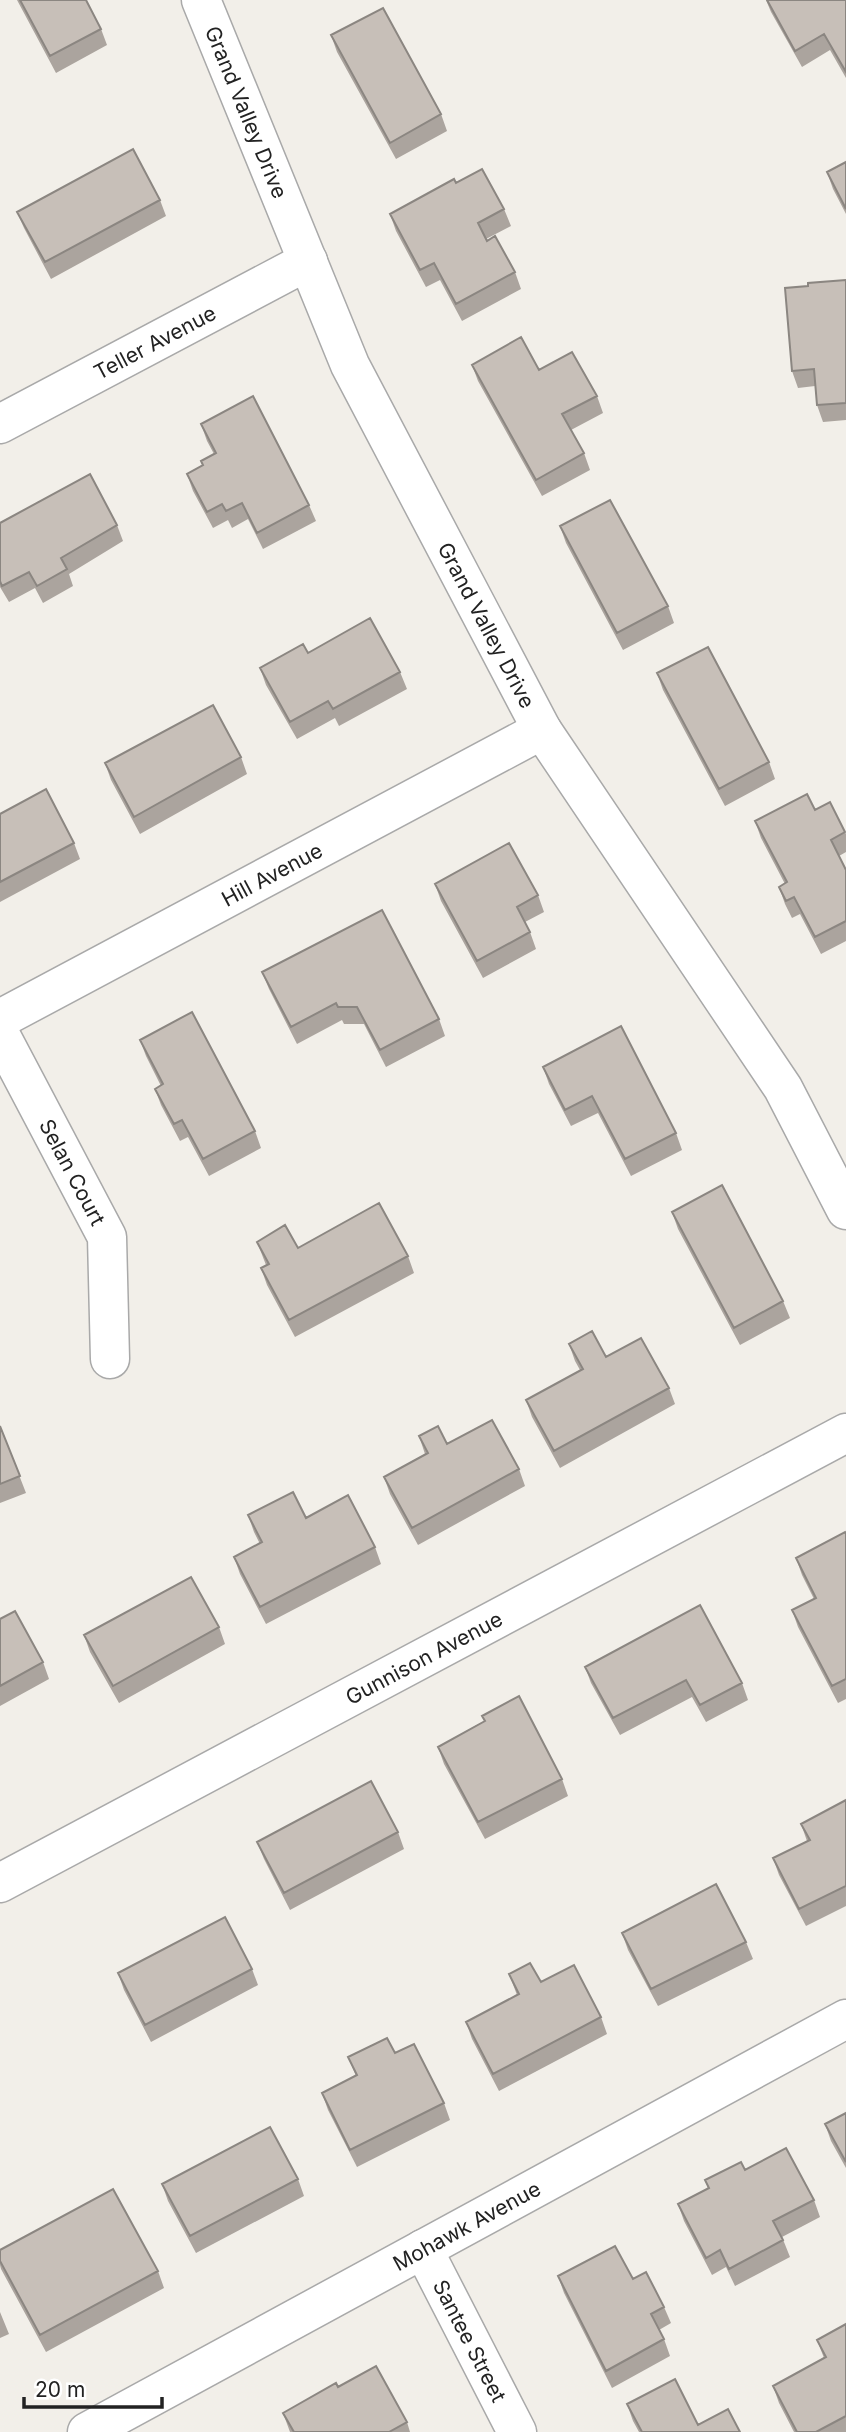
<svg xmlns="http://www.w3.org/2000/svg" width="846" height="2432" font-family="Inter,sans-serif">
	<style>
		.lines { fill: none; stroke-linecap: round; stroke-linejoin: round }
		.minor-casing { stroke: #a9a9a9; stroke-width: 41 }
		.minor { stroke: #fff; stroke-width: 38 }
		.wall { fill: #aba49e }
		.building { fill: #c7bfb8; stroke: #8b8681; stroke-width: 2 }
		.labels { text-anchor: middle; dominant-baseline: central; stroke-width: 7; stroke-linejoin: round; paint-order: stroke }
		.street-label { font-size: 21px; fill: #222; stroke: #fff }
	</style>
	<rect width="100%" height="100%" fill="#f2efe9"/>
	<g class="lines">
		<g class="minor-casing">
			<g id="minor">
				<path id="s1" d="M 201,0 L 350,365 L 542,730 L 783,1088 L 846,1210"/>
				<path id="s2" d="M 0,424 L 308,261"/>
				<path id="s3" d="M 0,1019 L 542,730"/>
				<path id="s4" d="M 0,1034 L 107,1237 L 110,1359"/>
				<path id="s5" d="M 0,1883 L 846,1433"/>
				<path id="s6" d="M 423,2249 L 517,2432"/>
				<path id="s7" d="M 87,2432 L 846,2019"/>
			</g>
		</g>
		<use href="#minor" class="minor"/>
	</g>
	<path class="wall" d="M 17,0 L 86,0 L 101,29 L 107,45 L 56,73 Z
		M 766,0 L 846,0 L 846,78 L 830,50 L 802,67 L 771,12 Z
		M 331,35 L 441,114 L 447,131 L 396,159 L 337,52 Z
		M 846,162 L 846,214 L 833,189 L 827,172 Z
		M 456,183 L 504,209 L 511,226 L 486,239 L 515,272 L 521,289 L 462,321 L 440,280 L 426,287 L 396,231 L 390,214 Z
		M 160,200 L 166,216 L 51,279 L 24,228 L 17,212 Z
		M 846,280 L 846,420 L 823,422 L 817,405 L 815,386 L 798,388 L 792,371 L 808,286 Z
		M 472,365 L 539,370 L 597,396 L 603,413 L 571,430 L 584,453 L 590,470 L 542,496 L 478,381 Z
		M 201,424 L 309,505 L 316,521 L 263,549 L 248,519 L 232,528 L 228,520 L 213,528 L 193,491 L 187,474 L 202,465 L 201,461 L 214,454 L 207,441 Z
		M 0,523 L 117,525 L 123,541 L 69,574 L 73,586 L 43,603 L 35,588 L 9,602 L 0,587 Z
		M 560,526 L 668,606 L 674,623 L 623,650 L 566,543 Z
		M 308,653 L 400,672 L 407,689 L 339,726 L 335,718 L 297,739 L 266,685 L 260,668 Z
		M 657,673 L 769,762 L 775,779 L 725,806 L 663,690 Z
		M 241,757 L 247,774 L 140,834 L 111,780 L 105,763 Z
		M 830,802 L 846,834 L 846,852 L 839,856 L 846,870 L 846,941 L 821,954 L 800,914 L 792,918 L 785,904 L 779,887 L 785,884 L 761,838 L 755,821 L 815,810 Z
		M 0,814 L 74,843 L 80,859 L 0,902 Z
		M 435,884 L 538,895 L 544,912 L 525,922 L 530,932 L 536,949 L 483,978 L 441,901 Z
		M 262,972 L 439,1019 L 445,1036 L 386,1067 L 364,1024 L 344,1024 L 342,1020 L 297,1044 L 269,989 Z
		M 140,1040 L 255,1131 L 261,1148 L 209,1176 L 188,1137 L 180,1141 L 161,1105 L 155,1089 L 161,1086 L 146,1056 Z
		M 543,1067 L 676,1133 L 682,1150 L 631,1176 L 598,1113 L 571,1126 L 549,1084 Z
		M 672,1212 L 783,1301 L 790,1318 L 740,1345 L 678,1229 Z
		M 257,1242 L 298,1248 L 408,1256 L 414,1273 L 295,1337 L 267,1285 L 261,1268 L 266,1265 Z
		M 569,1344 L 669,1388 L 675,1404 L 560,1468 L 532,1417 L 526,1400 L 580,1370 L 575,1361 Z
		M 0,1426 L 26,1493 L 0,1503 Z
		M 419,1436 L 447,1444 L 519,1469 L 525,1486 L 418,1545 L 390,1494 L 384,1477 L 425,1454 Z
		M 248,1515 L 306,1518 L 375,1547 L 381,1564 L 266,1624 L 240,1574 L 234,1557 L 260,1544 L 254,1532 Z
		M 846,1534 L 846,1699 L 838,1703 L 798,1627 L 792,1610 L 814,1599 L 802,1575 L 796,1558 Z
		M 0,1619 L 43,1662 L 49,1679 L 0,1706 Z
		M 219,1627 L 225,1644 L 119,1703 L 90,1652 L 84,1635 Z
		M 585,1667 L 742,1683 L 748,1700 L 706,1722 L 692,1697 L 620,1735 L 591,1683 Z
		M 482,1716 L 562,1779 L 568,1796 L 485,1839 L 444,1764 L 438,1747 L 484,1721 Z
		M 846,1800 L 846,1906 L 806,1926 L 779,1875 L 773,1858 L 807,1841 L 801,1824 Z
		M 398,1832 L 404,1849 L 290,1910 L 264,1859 L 257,1842 Z
		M 622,1933 L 746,1942 L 753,1959 L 658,2006 L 628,1950 Z
		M 252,1969 L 258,1985 L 151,2042 L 124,1990 L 118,1973 Z
		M 509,1974 L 541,1982 L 601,2017 L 607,2034 L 499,2091 L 472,2039 L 466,2022 L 517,1995 Z
		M 395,2053 L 444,2103 L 450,2120 L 357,2167 L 328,2110 L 322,2093 L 356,2076 L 348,2057 Z
		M 846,2113 L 846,2168 L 831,2141 L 825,2124 Z
		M 745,2170 L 814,2200 L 820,2217 L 782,2237 L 790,2257 L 735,2286 L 726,2267 L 712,2275 L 684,2221 L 678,2204 L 708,2188 L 705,2180 Z
		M 298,2179 L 304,2196 L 196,2253 L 168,2201 L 162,2184 Z
		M 0,2250 L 158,2271 L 164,2288 L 46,2352 L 1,2269 L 0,2265 Z
		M 558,2276 L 633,2279 L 664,2307 L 671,2323 L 659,2330 L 664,2339 L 670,2356 L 612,2388 L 564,2293 Z
		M 0,2312 L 9,2334 L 0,2338 Z
		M 846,2324 L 846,2432 L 794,2432 L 779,2403 L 773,2386 L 824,2358 L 817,2340 Z
		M 338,2387 L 407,2422 L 410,2432 L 290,2432 L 283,2413 Z
		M 627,2404 L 698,2425 L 740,2432 L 639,2432 L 633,2421 Z"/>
	<path class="building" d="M 20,0 L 86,0 L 101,29 L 50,56 Z
		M 767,0 L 846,0 L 846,72 L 824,34 L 795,51 Z
		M 383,8 L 441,114 L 390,143 L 331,35 Z
		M 133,149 L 160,200 L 45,262 L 17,212 Z
		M 846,162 L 846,209 L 827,172 Z
		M 482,169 L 504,209 L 478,223 L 487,241 L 495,236 L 515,272 L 456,304 L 434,263 L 420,270 L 390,214 L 454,179 L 456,183 Z
		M 846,280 L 846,403 L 817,405 L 814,369 L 792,371 L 785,288 L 808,286 L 808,283 Z
		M 521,337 L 539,370 L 572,352 L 597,396 L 562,414 L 584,453 L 536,480 L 472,365 Z
		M 253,396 L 309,505 L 257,533 L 242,503 L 226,511 L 222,504 L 207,512 L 187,474 L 203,465 L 201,461 L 216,453 L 201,424 Z
		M 90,474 L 117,525 L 61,558 L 67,569 L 37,586 L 29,572 L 2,586 L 0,581 L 0,523 Z
		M 610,500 L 668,606 L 617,633 L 560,526 Z
		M 370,618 L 400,672 L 333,709 L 328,701 L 290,722 L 260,668 L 303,644 L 308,653 Z
		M 708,647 L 769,762 L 719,789 L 657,673 Z
		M 213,705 L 241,757 L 134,817 L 105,763 Z
		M 46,789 L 74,843 L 0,882 L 0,814 Z
		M 807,794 L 815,810 L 830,802 L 845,832 L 831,840 L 846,870 L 846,921 L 815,937 L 794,897 L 786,901 L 779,887 L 787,882 L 755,821 Z
		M 509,843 L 538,895 L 517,907 L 530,932 L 477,961 L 435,884 Z
		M 382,910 L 439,1019 L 380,1050 L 357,1007 L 338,1007 L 336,1003 L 291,1027 L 262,972 Z
		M 192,1012 L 255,1131 L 203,1159 L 182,1120 L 174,1124 L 155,1089 L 163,1084 L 140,1040 Z
		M 621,1026 L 676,1133 L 625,1159 L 592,1096 L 565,1110 L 543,1067 Z
		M 722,1185 L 783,1301 L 734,1328 L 672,1212 Z
		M 379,1203 L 408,1256 L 289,1320 L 261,1268 L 269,1264 L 257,1242 L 285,1225 L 298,1248 Z
		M 592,1331 L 606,1357 L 641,1338 L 669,1388 L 554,1451 L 526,1400 L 583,1369 L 569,1344 Z
		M 492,1420 L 519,1469 L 412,1528 L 384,1477 L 428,1453 L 419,1436 L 438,1426 L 447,1444 Z
		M 0,1426 L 20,1476 L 0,1484 Z
		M 293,1492 L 306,1518 L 348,1495 L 375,1547 L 260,1607 L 234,1557 L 262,1542 L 248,1515 Z
		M 845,1532 L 846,1534 L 846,1679 L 832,1686 L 792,1610 L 816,1598 L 796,1558 Z
		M 191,1577 L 219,1627 L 113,1686 L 84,1635 Z
		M 700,1605 L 742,1683 L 700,1705 L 686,1680 L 613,1718 L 585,1667 Z
		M 15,1611 L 43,1662 L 0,1686 L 0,1619 Z
		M 519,1696 L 562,1779 L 478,1822 L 438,1747 L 485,1721 L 482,1716 Z
		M 371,1781 L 398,1832 L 284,1893 L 257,1842 Z
		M 846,1800 L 846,1886 L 799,1909 L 773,1858 L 810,1840 L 801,1824 Z
		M 716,1884 L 746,1942 L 651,1989 L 622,1933 Z
		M 225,1917 L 252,1969 L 145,2025 L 118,1973 Z
		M 530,1963 L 541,1982 L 574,1965 L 601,2017 L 493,2074 L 466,2022 L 519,1994 L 509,1974 Z
		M 387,2038 L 395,2053 L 414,2044 L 444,2103 L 350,2150 L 322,2093 L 357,2075 L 348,2057 Z
		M 846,2113 L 846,2162 L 825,2124 Z
		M 270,2127 L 298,2179 L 190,2236 L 162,2184 Z
		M 786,2148 L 814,2200 L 773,2221 L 783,2240 L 729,2269 L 720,2250 L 706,2258 L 678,2204 L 709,2188 L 705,2180 L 741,2162 L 745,2170 Z
		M 113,2189 L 158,2271 L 40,2335 L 0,2261 L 0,2250 Z
		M 615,2246 L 633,2279 L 646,2272 L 664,2307 L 651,2314 L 664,2339 L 606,2371 L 558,2276 Z
		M 846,2324 L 846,2416 L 816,2432 L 797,2432 L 773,2386 L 826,2357 L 817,2340 Z
		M 376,2366 L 407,2422 L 389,2432 L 294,2432 L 283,2413 L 336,2383 L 338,2387 Z
		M 675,2379 L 698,2425 L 728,2409 L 740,2432 L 642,2432 L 627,2404 Z"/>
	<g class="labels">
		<g class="street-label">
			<text stroke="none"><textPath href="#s1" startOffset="121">Grand Valley Drive</textPath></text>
			<text stroke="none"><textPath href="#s2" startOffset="175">Teller Avenue</textPath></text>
			<text stroke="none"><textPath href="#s1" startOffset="688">Grand Valley Drive</textPath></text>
			<text stroke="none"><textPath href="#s3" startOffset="308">Hill Avenue</textPath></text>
			<text stroke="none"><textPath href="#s4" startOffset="156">Selan Court</textPath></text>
			<text stroke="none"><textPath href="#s5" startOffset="480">Gunnison Avenue</textPath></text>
			<text stroke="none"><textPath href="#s7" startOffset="432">Mohawk Avenue</textPath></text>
			<text stroke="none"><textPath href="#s6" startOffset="103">Santee Street</textPath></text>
		</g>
	</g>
	<path d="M24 2397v10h138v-10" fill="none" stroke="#222222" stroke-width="3.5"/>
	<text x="35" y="2397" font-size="21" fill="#222222" stroke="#ffffff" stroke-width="5" paint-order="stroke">20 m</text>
</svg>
